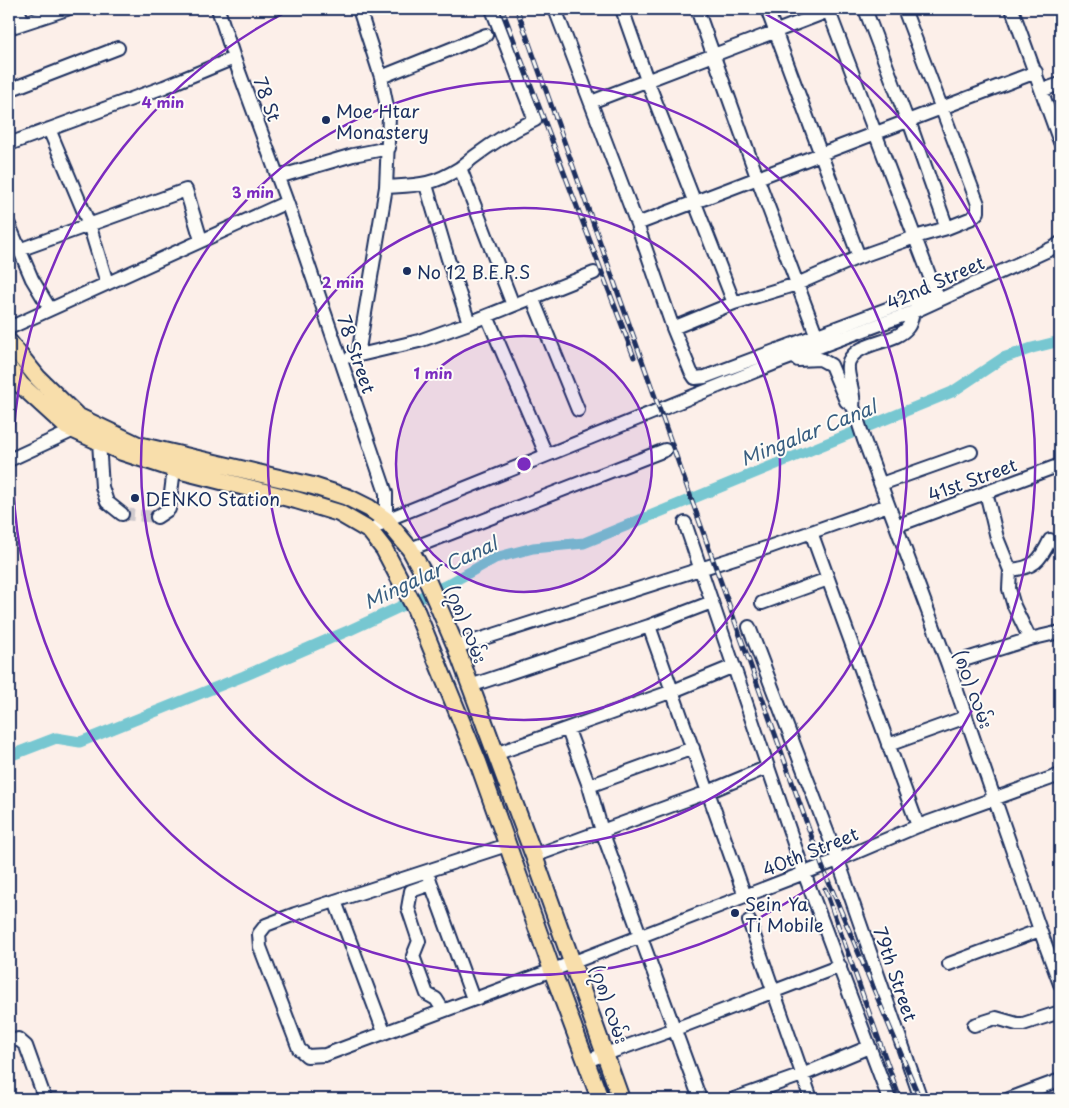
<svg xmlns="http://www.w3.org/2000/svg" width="1069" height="1108" font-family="'Playpen Sans','Noto Sans Myanmar',sans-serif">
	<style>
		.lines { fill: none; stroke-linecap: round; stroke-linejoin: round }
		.canal { stroke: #77c7d1; stroke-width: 11 }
		.minor-tunnel { stroke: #cfc9cd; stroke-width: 12; stroke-dasharray: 12 6; stroke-linecap: butt }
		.minor-casing { stroke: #1b2f5e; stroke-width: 16 }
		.major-casing { stroke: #1b2f5e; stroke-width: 20 }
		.minor { stroke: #fdfcf7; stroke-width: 12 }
		.major { stroke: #f8deab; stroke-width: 16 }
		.rail-casing { stroke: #1b2f5e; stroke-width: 5 }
		.rail { stroke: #fdfcf7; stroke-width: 3; stroke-dasharray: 9; stroke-linecap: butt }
		.ring { fill: none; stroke: #7b2cbf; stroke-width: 2.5 }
		.poi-dot { fill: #1b2f5e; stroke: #fdfcf7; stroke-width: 2 }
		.labels { text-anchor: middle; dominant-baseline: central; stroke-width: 4; stroke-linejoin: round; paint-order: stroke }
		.street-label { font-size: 18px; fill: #1b2f5e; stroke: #fdfcf7 }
		.poi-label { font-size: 18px; fill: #1b2f5e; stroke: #fdfcf7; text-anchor: start }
		.water-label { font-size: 19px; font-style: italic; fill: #375d80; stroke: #fdfcf7 }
		.centre { fill: #7b2cbf; stroke: #fdfcf7; stroke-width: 2.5 }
		.ring-label { font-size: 15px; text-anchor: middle; font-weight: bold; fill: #7b2cbf; stroke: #fdfcf7; stroke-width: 4; stroke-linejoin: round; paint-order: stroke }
	</style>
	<rect width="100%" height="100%" fill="#fcefe9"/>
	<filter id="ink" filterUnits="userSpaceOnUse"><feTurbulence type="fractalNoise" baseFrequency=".02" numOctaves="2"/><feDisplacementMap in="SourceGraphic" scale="10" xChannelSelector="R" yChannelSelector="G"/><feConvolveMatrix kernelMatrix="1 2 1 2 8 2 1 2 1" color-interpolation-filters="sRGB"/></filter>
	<g filter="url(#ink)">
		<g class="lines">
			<path class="canal" d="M 9,756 L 56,738 L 80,742 L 244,676 L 350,630 L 447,585 L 495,558 L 533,548 L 584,543 L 952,392 L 1003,358 L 1032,348 L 1060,341"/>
			<path class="minor-tunnel" d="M 122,514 L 157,517"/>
			<g class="minor-casing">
				<path id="minor" d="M 18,9 L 23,23
					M 218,9 L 234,58 L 287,202 L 386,493 L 386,520
					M 555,9 L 637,224 L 673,328 L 691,372 L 695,378 L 705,377 L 935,291
					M 622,9 L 647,80 L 734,303
					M 697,9 L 757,177 L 819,342
					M 767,9 L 859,257
					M 828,9 L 938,298
					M 865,9 L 906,117 L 909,121 L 947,228
					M 1012,9 L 1060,142
					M 9,28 L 67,9
					M 381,77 L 486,35
					M 9,90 L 118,48
					M 1043,90 L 1060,84
					M 591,102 L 834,9
					M 49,129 L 89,224 L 107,283
					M 9,144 L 164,87 L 234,58
					M 460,168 C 484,148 507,133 535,120 L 492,9
					M 278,177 L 353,155 L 389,148
					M 426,185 L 448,259 L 469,323
					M 386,187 C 419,185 431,186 460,168 L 513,305
					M 637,224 L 1036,72
					M 9,225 L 32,279 L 50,309
					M 19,250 L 186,190 L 201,240
					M 532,297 L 578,410
					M 487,316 L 546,454
					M 9,328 L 287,202
					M 673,328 L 734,303 L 797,284 L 859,257 L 915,237 L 947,228 L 972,218 L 978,212 L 978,204 L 904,9
					M 358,355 L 386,187 L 389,117 L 381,77 L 359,9
					M 351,357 L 419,341 L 469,323 L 594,273
					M 798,360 L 820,359 L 831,365 L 846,401 L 853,406 L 864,440 L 948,665 L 1040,930 L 1060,984
					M 853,406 C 856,392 844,372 849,361 C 858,341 896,344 908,327 C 911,323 912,317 913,312
					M 99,442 L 102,487 L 107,502 L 122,514
					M 9,460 L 74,430
					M 881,484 L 971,452
					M 986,492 L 997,538 L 1010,570 L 1009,589 L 1014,606 L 1030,639
					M 157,517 L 169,509 L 174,469
					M 685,523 L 804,873 L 889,1099
					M 896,526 L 1060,465
					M 370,531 L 386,520 L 773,364 L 913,312 L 1055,247 L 1060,243
					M 811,532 L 918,826
					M 410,549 L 665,450
					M 1010,570 C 1034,568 1040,561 1050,540
					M 762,603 L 828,579
					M 649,626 L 745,896
					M 749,627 L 838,860 L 921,1099
					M 456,647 L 769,547 L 888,505
					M 948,665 L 1030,639 L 1060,632
					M 470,686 L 649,626 L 712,602
					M 568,730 L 589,786 L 602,831 L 700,1099
					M 888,745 L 966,717
					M 495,754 L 673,691 L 734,666
					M 589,786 L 693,748
					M 507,845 L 295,914 L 266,925 L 259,934 L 260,947 L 299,1049 L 307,1056 L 325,1055 L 574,962 L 838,860 L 918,826 L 1060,775
					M 534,856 L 708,792 L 768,767
					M 429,878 L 473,999
					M 431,884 L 411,891 L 408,908 L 419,941 L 413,956 L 427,994 L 436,999 L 443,1010
					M 335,901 L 384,1032
					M 749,921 L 811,1099
					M 949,964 L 1040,930
					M 974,1025 L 996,1018 L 1017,1024 L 1023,1024 L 1060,1012
					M 9,1041 L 18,1039 L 26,1046 L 45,1099
					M 586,1061 L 675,1029 L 840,966
					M 734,1099 L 802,1075 L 869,1047
					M 1009,1099 L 1060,1080"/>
			</g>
			<g class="major-casing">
				<path id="major" d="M 9,342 L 38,378 L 77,416 L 138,445 L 313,486 L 347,497 L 369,508 L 386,520 L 410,549 L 427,580 L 456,647 L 534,856 L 621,1099
					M 9,368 L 21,385 L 67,427 L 122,452 L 174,469 L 296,500 L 339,513 L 370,531 L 384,549 L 415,608 L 478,762 L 552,970 L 600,1099"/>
			</g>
			<use href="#minor" class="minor"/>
			<use href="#major" class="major"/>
			<g class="rail-casing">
				<path id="rail" d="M 502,9 L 634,357
					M 517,9 L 822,866 L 920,1099
					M 825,889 L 900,1099"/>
			</g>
			<use href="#rail" class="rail"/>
		</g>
	</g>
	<circle cx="524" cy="464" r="128" fill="#7b2cbf" fill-opacity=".12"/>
	<g class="ring">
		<circle cx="524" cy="464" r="128"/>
		<circle cx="524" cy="464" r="256"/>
		<circle cx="524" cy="464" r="383"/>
		<path d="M760 11A511 511 0 1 1 288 11"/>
	</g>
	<g class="poi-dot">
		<circle cx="326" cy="120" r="5"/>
		<circle cx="407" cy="271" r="5"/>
		<circle cx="135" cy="498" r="5"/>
		<circle cx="735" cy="913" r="5"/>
	</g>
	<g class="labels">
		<g class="street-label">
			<text transform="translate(268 99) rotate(70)">78 St</text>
			<text transform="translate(935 282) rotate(-24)">42nd Street</text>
			<text transform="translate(357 354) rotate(71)">78 Street</text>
			<text transform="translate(972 479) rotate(-20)">41st Street</text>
			<text transform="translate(467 624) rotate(68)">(၇၈) လမ်း</text>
			<text transform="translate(974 689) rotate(70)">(၈၀) လမ်း</text>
			<text transform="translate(810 851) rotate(-22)">40th Street</text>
			<text transform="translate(896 974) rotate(71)">79th Street</text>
			<text transform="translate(610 1004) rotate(71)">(၇၈) လမ်း</text>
		</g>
		<g class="poi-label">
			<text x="336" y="110">Moe Htar<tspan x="336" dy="21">Monastery</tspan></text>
			<text x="417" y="271">No 12 B.E.P.S</text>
			<text x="145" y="498">DENKO Station</text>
			<text x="745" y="903">Sein Ya<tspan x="745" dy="21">Ti Mobile</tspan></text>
		</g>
		<g class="water-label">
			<text transform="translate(808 432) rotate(-22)">Mingalar Canal</text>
			<text transform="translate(430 572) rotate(-25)">Mingalar Canal</text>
		</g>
	</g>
	<circle cx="524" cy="464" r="8" class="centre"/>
	<g class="ring-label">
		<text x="163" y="108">4 min</text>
		<text x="253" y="198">3 min</text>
		<text x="343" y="288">2 min</text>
		<text x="433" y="379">1 min</text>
	</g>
	<rect width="1069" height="1108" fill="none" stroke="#fdfcf7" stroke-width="30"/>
	<rect x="15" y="15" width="1039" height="1078" fill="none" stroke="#1b2f5e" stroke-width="2" filter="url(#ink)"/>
</svg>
